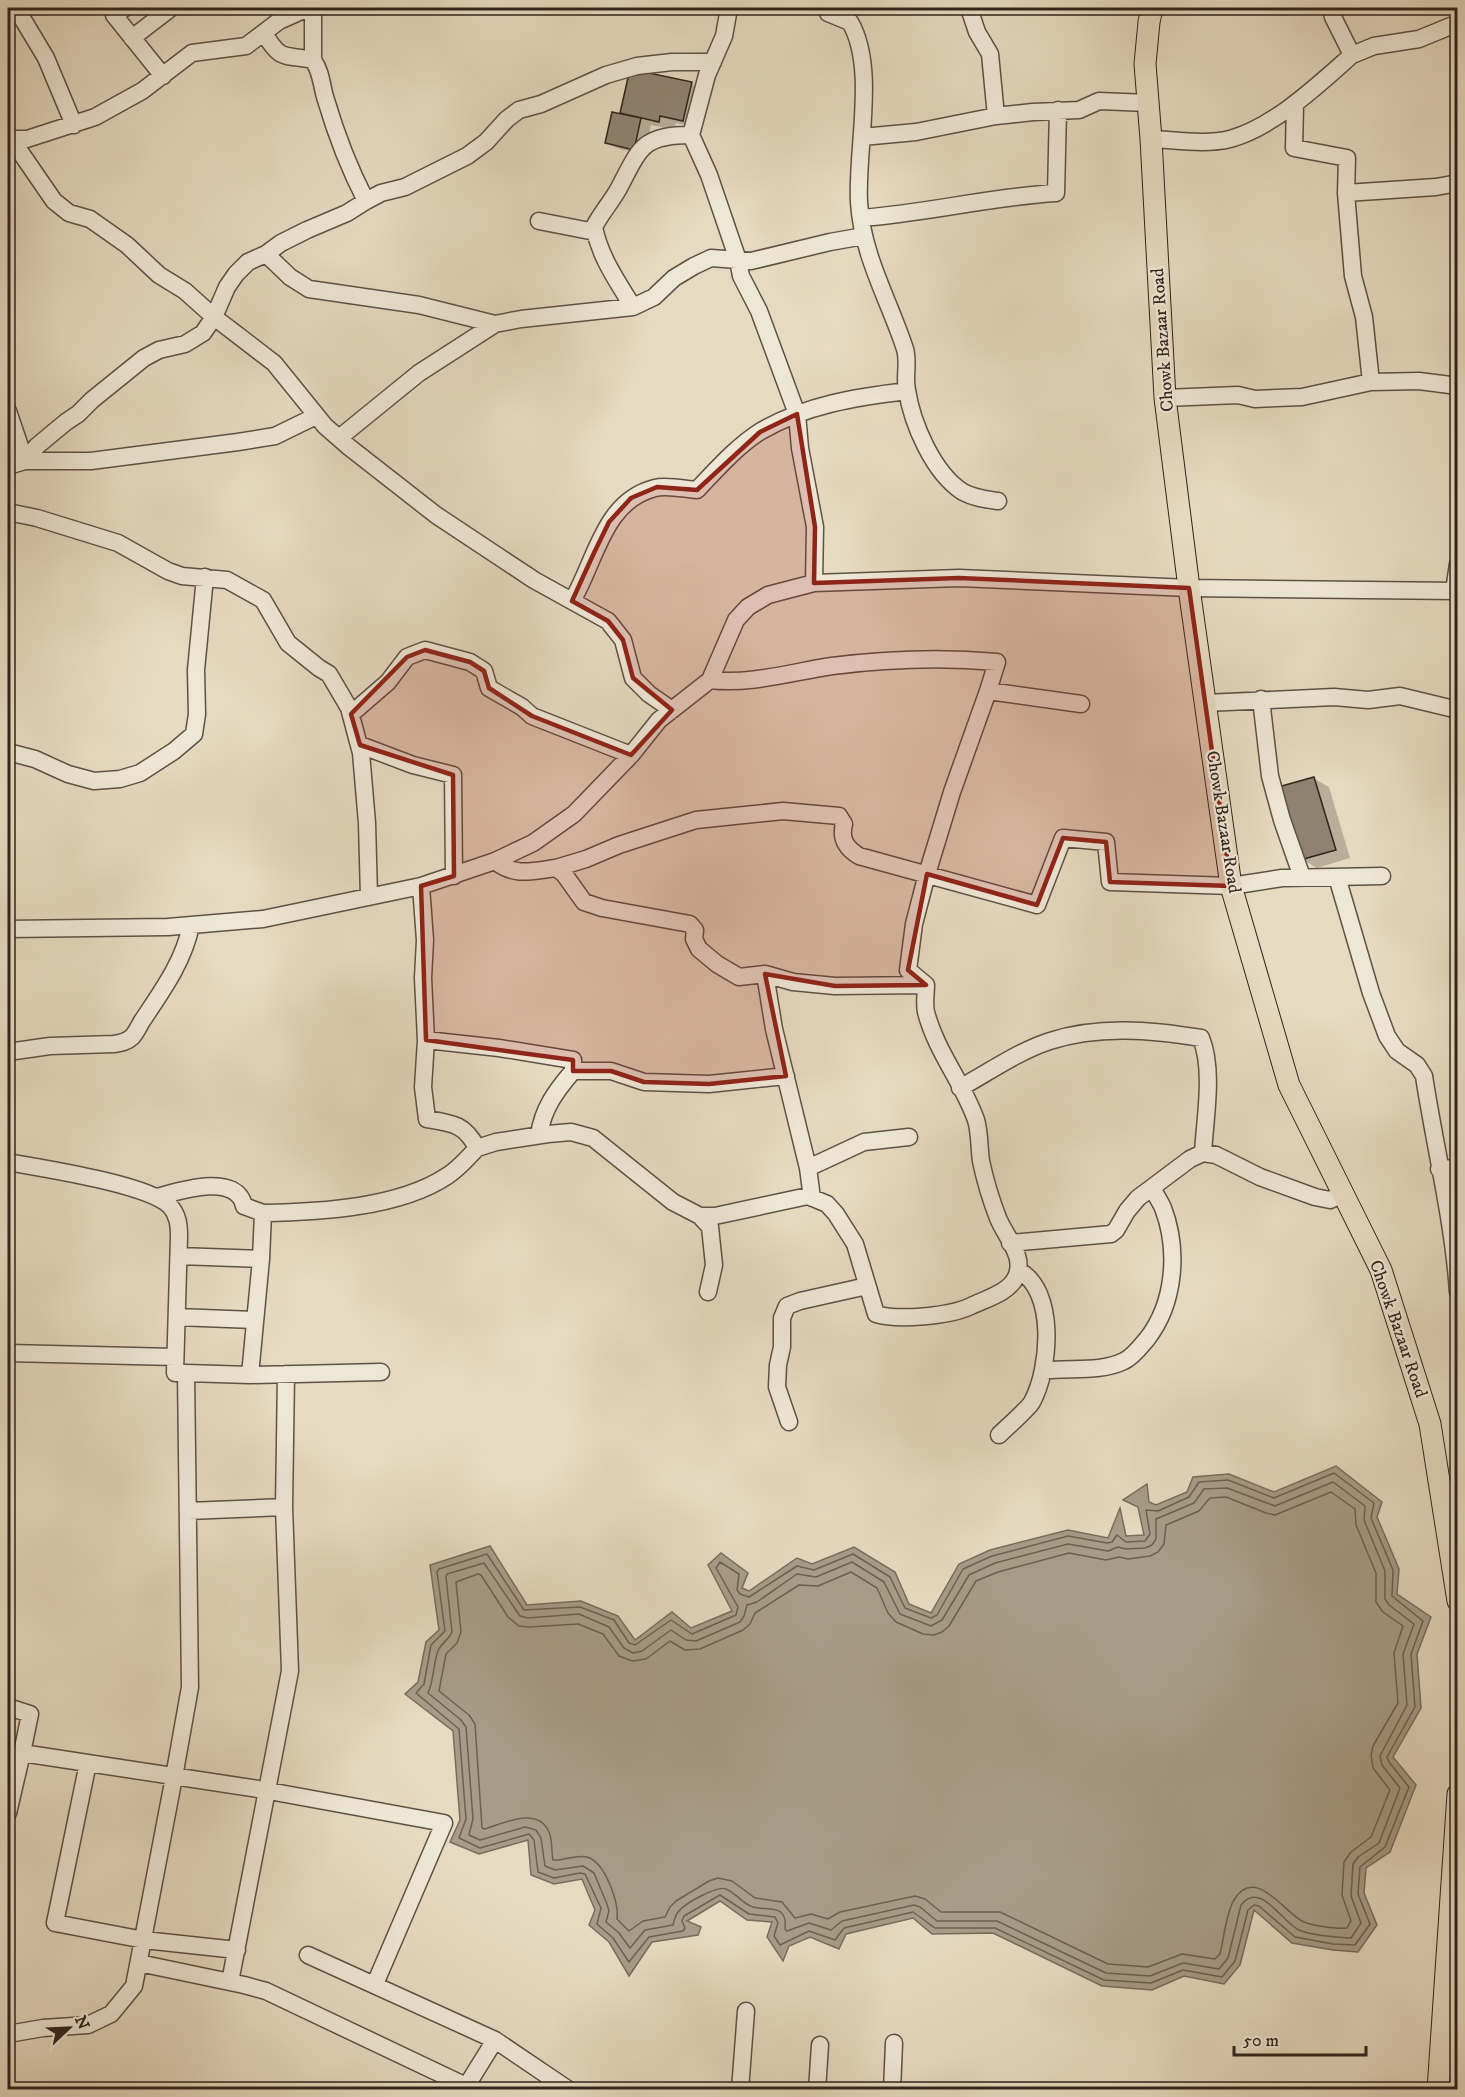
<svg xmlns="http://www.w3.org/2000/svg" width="1465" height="2097" font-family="'IM FELL DW Pica',serif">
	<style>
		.water { fill: #a89c88; stroke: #786c5d; stroke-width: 1.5 }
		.shadow { fill: #0003 }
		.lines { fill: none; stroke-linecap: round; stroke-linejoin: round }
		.shore { stroke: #6c6052; stroke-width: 1.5 }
		.building { fill: #8f8271; stroke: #30231c; stroke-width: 1.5 }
		.minor-casing { stroke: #5e5145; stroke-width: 19 }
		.major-casing { stroke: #30231c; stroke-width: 23 }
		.minor { stroke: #efe7d6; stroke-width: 16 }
		.major { stroke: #e6dac0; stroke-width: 21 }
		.marked { fill: #8f2418; fill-opacity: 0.2; stroke: #8f2418; stroke-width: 4.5; stroke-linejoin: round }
		.labels { text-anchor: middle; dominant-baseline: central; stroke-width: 4.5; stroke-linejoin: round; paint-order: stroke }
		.street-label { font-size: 18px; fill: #30231c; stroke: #efe7d6 }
	</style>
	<rect width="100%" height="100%" fill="#e6dac0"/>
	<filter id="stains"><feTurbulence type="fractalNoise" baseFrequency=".00333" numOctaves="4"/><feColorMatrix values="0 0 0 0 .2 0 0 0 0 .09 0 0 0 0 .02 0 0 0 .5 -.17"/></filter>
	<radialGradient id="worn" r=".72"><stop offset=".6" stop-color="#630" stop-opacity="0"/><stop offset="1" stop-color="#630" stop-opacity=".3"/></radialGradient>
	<path class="water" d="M 1336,1466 L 1382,1502 L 1377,1517 L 1399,1569 L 1397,1594 L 1431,1617 L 1417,1654 L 1421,1708 L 1393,1757 L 1416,1785 L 1390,1852 L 1366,1868 L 1364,1893 L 1377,1925 L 1358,1952 L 1333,1950 L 1292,1943 L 1254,1910 L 1240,1965 L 1224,1984 L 1184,1976 L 1152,1990 L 1102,1986 L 993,1933 L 932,1934 L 913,1918 L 846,1934 L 839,1949 L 810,1937 L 789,1946 L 783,1961 L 767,1937 L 772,1922 L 747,1920 L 720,1901 L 687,1921 L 701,1927 L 698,1935 L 652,1942 L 629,1976 L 609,1942 L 589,1925 L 595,1910 L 582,1879 L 554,1884 L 531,1875 L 528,1840 L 479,1854 L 450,1842 L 460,1820 L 453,1731 L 405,1694 L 418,1682 L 426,1642 L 439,1630 L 430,1565 L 490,1546 L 527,1605 L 581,1601 L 618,1616 L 635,1640 L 672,1612 L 691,1628 L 732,1611 L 708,1565 L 721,1553 L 748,1573 L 742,1588 L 749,1591 L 797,1558 L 812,1564 L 854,1547 L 895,1572 L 909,1604 L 931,1613 L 959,1564 L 990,1550 L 1068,1530 L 1108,1538 L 1120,1508 L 1126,1536 L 1144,1535 L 1138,1507 L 1123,1500 L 1147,1484 L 1149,1502 L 1156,1505 L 1187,1492 L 1193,1477 L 1229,1474 L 1274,1492 Z"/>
	<path class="shadow" d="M 691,84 L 707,93 L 699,128 L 676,123 L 674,130 L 651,125 L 644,155 L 617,148 L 607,143 L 627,116 L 621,113 Z
		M 1313,778 L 1329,787 L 1350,858 L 1317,868 L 1302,859 Z"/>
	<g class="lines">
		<path class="shore" d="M 1334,1473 L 1374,1503 L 1371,1518 L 1393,1570 L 1392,1596 L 1423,1621 L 1411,1654 L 1415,1707 L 1387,1757 L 1389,1762 L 1409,1787 L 1385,1847 L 1360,1867 L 1358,1894 L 1370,1924 L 1355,1945 L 1333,1944 L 1295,1937 L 1259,1906 L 1254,1905 L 1248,1910 L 1235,1961 L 1222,1977 L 1183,1970 L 1151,1983 L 1104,1980 L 995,1928 L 935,1928 L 913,1912 L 844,1928 L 835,1940 L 809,1931 L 780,1945 L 774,1936 L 778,1923 L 775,1917 L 749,1914 L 720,1895 L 684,1916 L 682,1921 L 685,1928 L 683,1931 L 649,1937 L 629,1962 L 613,1938 L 597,1924 L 601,1908 L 585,1874 L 580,1873 L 554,1878 L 538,1872 L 534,1840 L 529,1834 L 480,1848 L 459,1838 L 466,1819 L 459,1729 L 416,1693 L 424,1684 L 431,1645 L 445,1631 L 437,1572 L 439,1569 L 487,1554 L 524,1610 L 580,1607 L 614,1620 L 629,1643 L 635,1645 L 671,1620 L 692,1634 L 736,1615 L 738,1607 L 716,1568 L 720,1562 L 739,1574 L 737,1590 L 740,1594 L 749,1597 L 797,1566 L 814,1570 L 853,1554 L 890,1577 L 905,1608 L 931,1618 L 937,1615 L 963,1569 L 992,1556 L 1068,1536 L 1107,1543 L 1112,1542 L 1117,1535 L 1126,1542 L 1145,1541 L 1150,1534 L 1146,1510 L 1158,1511 L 1189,1497 L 1199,1482 L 1228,1480 L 1274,1498 Z
			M 1333,1482 L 1365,1506 L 1364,1520 L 1385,1571 L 1385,1599 L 1389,1605 L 1414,1624 L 1403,1654 L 1407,1705 L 1380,1756 L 1382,1765 L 1400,1788 L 1379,1843 L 1358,1857 L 1353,1864 L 1351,1896 L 1361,1923 L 1351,1938 C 1337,1937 1311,1936 1299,1930 C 1282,1922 1260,1880 1241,1905 L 1228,1958 L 1219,1969 L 1183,1963 L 1150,1976 L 1106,1973 L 997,1921 L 937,1921 L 920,1907 L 914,1905 L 842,1921 L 831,1930 L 809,1923 L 787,1931 L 785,1929 C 788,1903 768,1911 753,1907 C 743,1904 736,1893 726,1889 C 717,1885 684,1904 678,1912 C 675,1916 674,1921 673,1925 L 645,1930 L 630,1948 L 619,1933 L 606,1922 L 609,1911 L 607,1904 L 594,1873 L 583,1866 L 555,1870 L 545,1866 L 541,1838 L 536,1830 L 525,1827 L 480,1840 L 469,1835 L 473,1819 L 466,1727 L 461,1720 L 428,1693 C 434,1680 433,1665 438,1651 C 440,1644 449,1640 452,1632 L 446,1577 L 447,1574 L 484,1563 L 520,1616 L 528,1618 L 579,1614 L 609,1627 L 624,1648 L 633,1653 L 642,1651 L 671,1630 L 686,1640 L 696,1641 L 740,1622 L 744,1616 L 747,1605 L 757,1602 L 797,1574 L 816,1577 L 852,1562 L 884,1582 L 900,1614 L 931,1626 L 942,1620 L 969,1575 L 995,1563 L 1068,1544 L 1108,1551 L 1118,1547 L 1126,1549 L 1145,1548 L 1152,1545 L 1156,1539 L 1156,1519 L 1194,1503 L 1204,1489 L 1227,1488 L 1275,1506 Z
			M 1331,1492 L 1355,1509 L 1356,1525 L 1376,1573 L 1376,1602 L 1383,1612 L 1403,1626 L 1394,1653 L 1398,1703 L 1373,1746 L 1371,1755 L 1373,1768 L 1390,1790 L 1371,1837 L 1351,1852 L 1344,1862 L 1342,1895 L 1351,1921 L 1347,1928 C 1338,1929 1311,1926 1302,1921 C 1284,1912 1255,1865 1234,1900 C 1226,1913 1224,1938 1220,1954 L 1215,1959 L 1182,1954 L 1148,1967 L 1108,1964 L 1000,1912 L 941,1912 L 925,1899 L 915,1896 L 840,1912 L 828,1919 L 811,1914 L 795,1918 L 782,1902 L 755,1898 L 732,1881 L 718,1878 L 709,1881 L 676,1901 L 670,1907 L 665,1917 L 643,1921 L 629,1931 L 617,1919 C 619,1902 605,1862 587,1857 C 576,1854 564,1861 553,1860 C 551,1851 553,1841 549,1832 C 538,1806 504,1823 485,1829 L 482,1828 L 475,1724 L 469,1715 L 439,1691 L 446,1654 L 457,1643 L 461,1632 L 456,1582 L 478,1574 L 481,1575 L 508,1617 L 519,1626 L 529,1627 L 578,1624 L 603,1634 L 619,1656 L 632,1661 L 646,1659 L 670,1641 L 685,1650 L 700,1649 L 743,1630 L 750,1624 L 755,1613 L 799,1585 L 818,1586 L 851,1572 L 877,1588 L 888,1613 L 896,1622 L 923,1634 L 934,1635 L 942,1632 L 949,1626 L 976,1581 L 998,1572 L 1069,1553 L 1106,1560 L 1119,1557 L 1128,1559 L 1150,1556 L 1158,1552 L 1164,1544 L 1166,1525 L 1199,1511 L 1210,1498 L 1226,1497 L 1266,1513 L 1275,1515 Z"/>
	</g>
	<path class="building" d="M 630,69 L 692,82 L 683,121 L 660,116 L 659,122 L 620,113 Z
		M 612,112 L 641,118 L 634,150 L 605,143 Z
		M 1314,777 L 1336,850 L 1300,860 L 1278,787 Z"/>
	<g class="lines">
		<g class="minor-casing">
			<path id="minor" d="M 16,8 L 46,58 L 74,125
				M 125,8 L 114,15 L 163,76
				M 313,8 L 313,60
				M 729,8 L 724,36 L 707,75 L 691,135 L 709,175 L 738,260 L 741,276 L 759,311 L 797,414 L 800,448 L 815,527 L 814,583
				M 826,8 L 828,13 L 850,22 C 877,68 856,149 859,202 C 862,255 889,300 905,349 C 909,362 904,377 907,390 C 912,423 933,473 963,492 C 974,498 985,499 998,501
				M 969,8 L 977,32 L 990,54 L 996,116 L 1033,112 L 1079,110 L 1099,101 L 1148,103
				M 264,33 C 281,62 284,54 313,60 C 322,73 321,85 326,100 C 336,134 350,170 366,201 L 381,193 L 405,187 L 467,156 L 486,142 L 507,119 L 519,110 L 541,104 L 606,75 L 637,66 L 672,62 L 713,62
				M 132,38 L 171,8
				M 1352,55 L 1374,46 L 1419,39 L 1458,23
				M 862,137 L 916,132 L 996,116
				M 8,139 L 27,139 L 95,117 L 142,91 L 192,53 L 246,46 L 279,21 L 308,8
				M 1151,139 C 1176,140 1206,145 1230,139 C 1274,127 1318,85 1352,55 L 1333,17 L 1331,8
				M 12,140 L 54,201 L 69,213 L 90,219 L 127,245 L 159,275 L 185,291 L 214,317 L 274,363 L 325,426 L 349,447 L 436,515 L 534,580 L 608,621 L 623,640 L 633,678 L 649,694 L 672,710
				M 1346,193 L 1436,187 L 1458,183
				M 861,218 C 927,213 990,197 1056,193 L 1058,110
				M 539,221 L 595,232
				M 266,254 L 290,277 L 309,289 L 419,305 L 495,324 L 521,319 L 633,307 L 654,297 L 674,278 L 694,266 L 711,258 L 751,261 L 830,242 L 864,236
				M 633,307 C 617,281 600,257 594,227 C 601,213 612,201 619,188 C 640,148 642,135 691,135
				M 1371,382 L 1419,381 L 1458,386
				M 1165,398 L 1238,395 L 1255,399 L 1302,397 L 1371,382 L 1364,317 L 1353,276 L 1346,193 L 1347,158 L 1294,148 L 1295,104
				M 8,411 L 25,461 L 91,461 L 238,442 L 275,436 L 316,416
				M 339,438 L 419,373 L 495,324
				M 8,466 L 25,461 L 37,446 L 66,422 L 78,414 L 92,400 L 144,358 L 159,350 L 185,344 L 203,333 L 214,317 L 227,287 L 236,274 L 248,262 L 266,254 L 281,243 L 307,230 L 347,213 L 366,201
				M 8,512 L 37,518 L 118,543 L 168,571 L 182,576 L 227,580 L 263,600 L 288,643 L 319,668 L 329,674 L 349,708 L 361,753 L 367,823 L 369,897
				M 1454,591 L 1458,564
				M 572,601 C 596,561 603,501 655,488 C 667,485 684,489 697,490 C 716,470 737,446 761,431 C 806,405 856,397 907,391
				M 710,680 C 750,685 792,672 832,666 C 888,659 942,657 997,662 L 988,691 L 1081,704
				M 1261,699 L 1270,776 L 1282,820 L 1302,877
				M 1205,703 L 1334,697 L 1368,700 L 1400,696 L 1458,710
				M 351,714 L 388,682 L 407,657 L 425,650 L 470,662 L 484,671 L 489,688 L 522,707 L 532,716 L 631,755
				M 360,745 L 413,765 L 453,775 L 454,876
				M 8,752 L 35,759 L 68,774 L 94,781 L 120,779 L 140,773 L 174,751 L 194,734 L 197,714 L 196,670 L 205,577
				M 495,861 C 514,877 533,871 556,868 L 564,874 L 584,902 L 602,908 L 690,924 L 695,930 L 694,939 L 699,949 L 717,964 L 739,977 L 765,974 L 793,982 L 835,986 L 926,985
				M 556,868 L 586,859 L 619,845 L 696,820 L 783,811 L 839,816 L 844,824 C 840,839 846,848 859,856 L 1037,905 L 1063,838 L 1106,842 L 1110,882 L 1231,886 L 1282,878 L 1382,876
				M 1337,877 L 1371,993 L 1387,1036 L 1397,1051 L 1417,1065 L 1424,1076 C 1435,1148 1453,1219 1458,1292
				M 421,886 L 425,940 L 423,978 L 426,1040 L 423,1087 L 427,1119 C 452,1123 465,1124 477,1148 L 496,1142 L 548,1134 L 571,1132 L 593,1138 L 673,1202 L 700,1216 L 710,1227 L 714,1265 L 708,1292
				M 8,929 L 168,927 L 263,919 L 421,886 L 495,861 L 533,843 L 574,814 L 631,755 L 659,720 L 710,680 L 736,620 L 748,607 L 768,595 L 814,583 L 959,578 L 1189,588 L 1458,591
				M 765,974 L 774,1029 L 808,1168
				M 426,1040 L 499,1048 L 573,1060 L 573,1071 L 611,1071 L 644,1082 L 709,1084 L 786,1076
				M 8,1052 L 50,1046 L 114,1044 C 121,1043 127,1042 132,1037 C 136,1033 139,1026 142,1021 C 162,991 184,961 191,925
				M 960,1088 C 989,1072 1019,1051 1050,1041 C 1099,1025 1152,1030 1201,1038 C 1214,1070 1205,1118 1203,1153
				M 539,1135 C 543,1108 556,1091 573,1071
				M 8,1162 C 41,1168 148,1184 170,1206 C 178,1215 179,1225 179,1237 L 175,1373 L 186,1373
				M 1439,1169 L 1458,1168
				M 157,1197 C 179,1191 237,1172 244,1206 L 263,1213
				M 812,1198 L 808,1168 L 864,1142 L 909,1137
				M 700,1216 L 715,1216 L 808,1196 L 827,1204 L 836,1214 L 855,1244 L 876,1314 C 898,1321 950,1316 971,1306 C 985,1299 1009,1293 1016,1277 C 1026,1257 1005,1236 998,1218 C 991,1200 985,1180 981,1161 C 979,1148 980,1133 976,1120 C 963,1083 936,1051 926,1012 C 924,1004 926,993 926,985 L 908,970 L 914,924 L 927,874 L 952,792 L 988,691
				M 1010,1243 L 1111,1234 L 1116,1230 L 1127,1211 L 1138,1198 L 1190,1159 L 1203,1153 L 1216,1155 L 1260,1177 L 1315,1197 L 1330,1200 L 1343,1194
				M 179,1256 L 261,1259
				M 177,1317 L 254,1320
				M 8,1353 L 175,1357
				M 1043,1371 C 1070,1367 1099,1373 1124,1361 C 1133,1357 1141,1346 1147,1339 C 1175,1303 1179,1250 1163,1208 C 1160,1201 1155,1194 1152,1188
				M 250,1375 L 381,1372
				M 789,1422 L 777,1387 L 778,1365 L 782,1347 L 782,1318 L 787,1306 L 800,1301 L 867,1286
				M 999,1435 C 1006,1428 1028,1409 1032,1402 C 1050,1369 1057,1290 1018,1270
				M 188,1511 L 284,1507
				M 8,1707 L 30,1714 L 22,1753 L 258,1789 L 444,1823 L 375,1984
				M 88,1763 L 55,1923 L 144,1940 L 237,1950
				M 8,1813 L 22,1753
				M 308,1955 L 495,2040 L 569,2090
				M 139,1963 L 244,1985 L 266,1991 L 466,2086
				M 230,1982 L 290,1671 L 284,1507 L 286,1374
				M 8,2034 L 43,2028 L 88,2025 L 111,2014 L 134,1986 L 174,1777 L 190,1687 L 186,1373 L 250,1375 L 261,1259 L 263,1213 C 319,1212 399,1208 447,1176 C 458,1169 468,1158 477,1148
				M 464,2090 L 495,2040
				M 740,2090 L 746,2011
				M 817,2090 L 820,2045
				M 892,2090 L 894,2043"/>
		</g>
		<g class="major-casing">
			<path id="major" d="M 1152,8 L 1149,22 L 1145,64 L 1151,139 L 1165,398 L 1189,588 L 1231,886 L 1289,1085 L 1381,1270 L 1430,1424 L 1458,1601
				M 1438,2090 L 1458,1794"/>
		</g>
		<use href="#minor" class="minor"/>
		<use href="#major" class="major"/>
	</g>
	<path class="marked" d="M 797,414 L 815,527 L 814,583 L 959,578 L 1189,588 L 1231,886 L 1110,882 L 1106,842 L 1063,838 L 1037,905 L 927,874 L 908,970 L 926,985 L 835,986 L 765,974 L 786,1076 L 709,1084 L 644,1082 L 611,1071 L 573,1071 L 573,1060 L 426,1040 L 421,886 L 454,876 L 453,775 L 360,745 L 351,714 L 407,657 L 425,650 L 470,662 L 484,671 L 489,688 L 532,716 L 631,755 L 672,710 L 633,678 L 623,640 L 608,621 L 572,601 L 593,555 L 609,522 L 631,498 L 657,487 L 697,490 L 760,432 Z"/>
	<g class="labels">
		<g class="street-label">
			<text transform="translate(1163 340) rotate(-94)">Chowk Bazaar Road</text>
			<text transform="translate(1223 822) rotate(81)">Chowk Bazaar Road</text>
			<text transform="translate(1398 1329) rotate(71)">Chowk Bazaar Road</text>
		</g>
	</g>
	<rect width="1465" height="2097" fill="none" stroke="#e6dac0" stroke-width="30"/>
	<rect x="9" y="9" width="1447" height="2079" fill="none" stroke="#30231c" stroke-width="3"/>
	<rect x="15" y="15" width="1435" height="2067" fill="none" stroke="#30231c" stroke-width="1.5"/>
	<g transform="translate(69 2028) rotate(67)" stroke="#efe7d6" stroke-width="4.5" paint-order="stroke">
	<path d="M0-4.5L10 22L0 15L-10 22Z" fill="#30231c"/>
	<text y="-9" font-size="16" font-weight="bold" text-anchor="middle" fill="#30231c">N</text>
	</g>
	<path d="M1234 2046v9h132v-9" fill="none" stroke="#30231c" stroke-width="3"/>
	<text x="1243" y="2046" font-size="18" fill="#30231c" stroke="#efe7d6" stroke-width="4.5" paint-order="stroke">50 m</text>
	<rect width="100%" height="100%" filter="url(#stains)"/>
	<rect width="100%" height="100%" fill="url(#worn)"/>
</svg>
